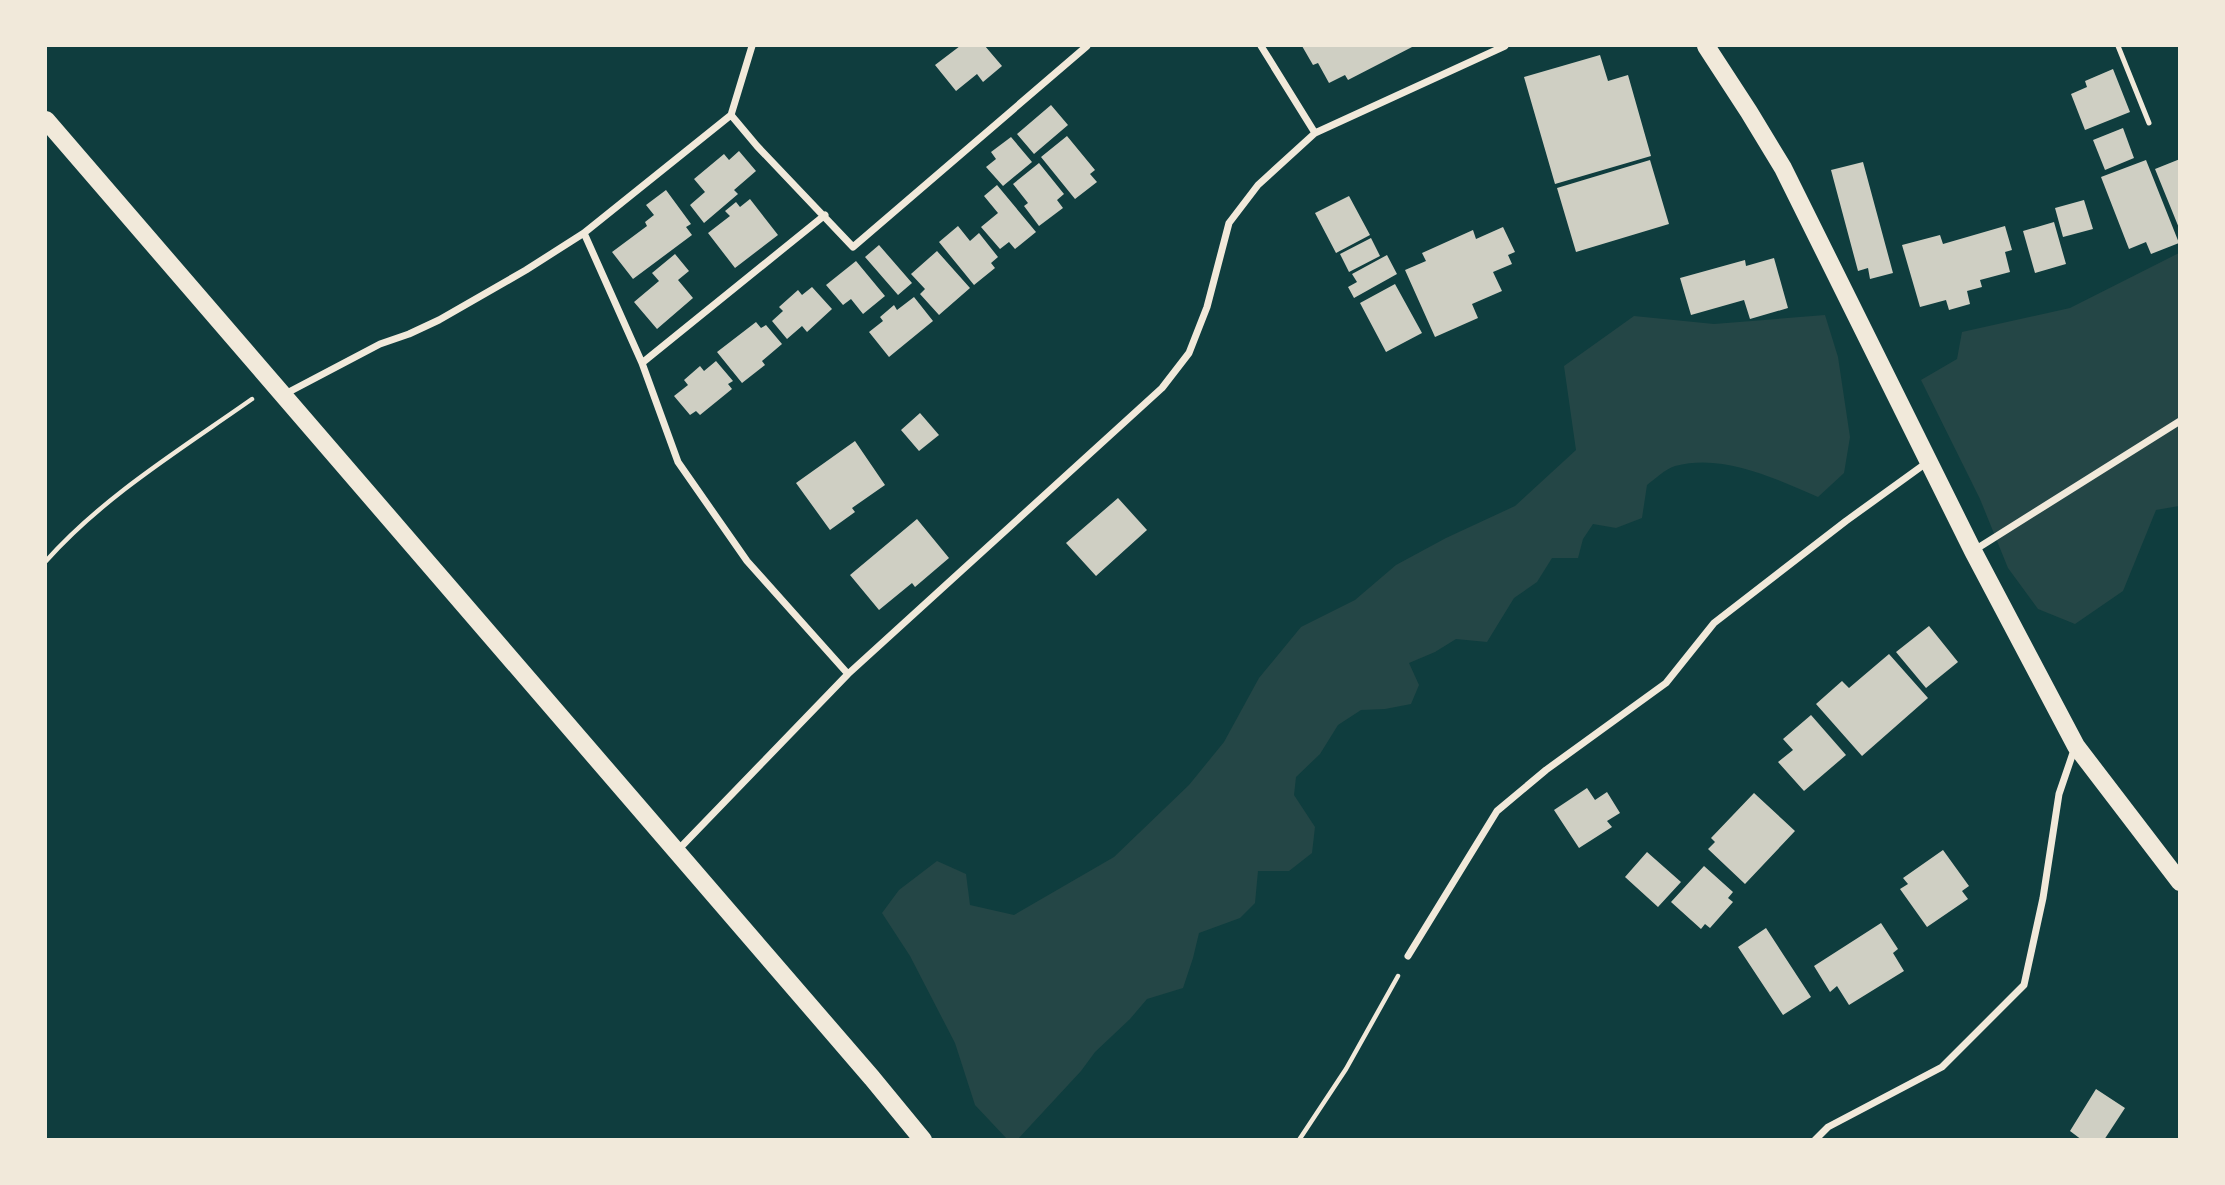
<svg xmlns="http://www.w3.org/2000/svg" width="2225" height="1185" font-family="'Source Sans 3',sans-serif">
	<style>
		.green { fill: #244646 }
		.building { fill: #cfcfc3 }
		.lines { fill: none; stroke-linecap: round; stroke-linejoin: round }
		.path { stroke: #f1e9da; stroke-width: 4.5 }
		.service { stroke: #f1e9da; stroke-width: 5 }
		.minor { stroke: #f1e9da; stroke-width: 7 }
		.primary { stroke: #f1e9da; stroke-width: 18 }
	</style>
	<rect width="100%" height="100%" fill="#0f3d3e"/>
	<path class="green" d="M 2179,253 L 2179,506 L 2156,510 L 2123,591 L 2075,624 L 2038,609 L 2008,568 L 1980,499 L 1921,380 L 1957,359 L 1962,332 L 2070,308 Z
		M 1825,315 L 1838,357 L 1850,437 L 1844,473 L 1818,497 C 1774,478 1723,453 1675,466 C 1665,469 1655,479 1647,485 L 1642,518 L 1616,528 L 1593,524 L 1583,539 L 1578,558 L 1552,558 L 1537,582 L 1514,598 L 1487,642 L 1456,639 L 1435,652 L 1409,663 L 1419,685 L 1411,704 L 1385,709 L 1361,710 L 1338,725 L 1320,754 L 1296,777 L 1294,795 L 1315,827 L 1312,853 L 1289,871 L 1258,871 L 1255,903 L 1240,918 L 1199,933 L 1193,958 L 1183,988 L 1147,999 L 1130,1019 L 1095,1052 L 1081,1071 L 1018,1139 L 1007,1139 L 975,1105 L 955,1043 L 910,956 L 882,913 L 899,890 L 937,861 L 966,874 L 970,905 L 1014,915 L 1114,857 L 1189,785 L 1224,742 L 1259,678 L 1301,627 L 1355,600 L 1396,565 L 1446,538 L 1515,506 L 1576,450 L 1564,366 L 1634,316 L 1714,324 Z"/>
	<path class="building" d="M 960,46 L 985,46 L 1002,66 L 983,82 L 977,74 L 956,91 L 935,65 Z
		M 1302,46 L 1414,46 L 1348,80 L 1345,75 L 1329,83 L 1318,63 L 1313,65 Z
		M 1600,55 L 1608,81 L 1628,75 L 1651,156 L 1555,184 L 1524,77 Z
		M 2113,69 L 2130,112 L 2085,130 L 2071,94 L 2087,87 L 2085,81 Z
		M 1051,105 L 1068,125 L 1034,154 L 1017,134 Z
		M 2123,128 L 2134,158 L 2105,170 L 2093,140 Z
		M 1067,136 L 1095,170 L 1090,174 L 1097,182 L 1075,199 L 1041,157 Z
		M 1011,137 L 1032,162 L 1003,186 L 986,167 L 996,159 L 991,152 Z
		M 739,151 L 756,171 L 734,190 L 738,194 L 704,223 L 690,205 L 705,192 L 694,179 L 724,154 L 729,160 Z
		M 2180,159 L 2180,228 L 2179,228 L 2155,169 Z
		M 1650,160 L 1669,224 L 1576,252 L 1557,188 Z
		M 2146,160 L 2179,243 L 2151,254 L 2146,242 L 2129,249 L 2101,177 Z
		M 1863,162 L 1893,273 L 1870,279 L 1868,268 L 1858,271 L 1831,170 Z
		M 1039,163 L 1064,194 L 1057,200 L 1063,208 L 1039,226 L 1024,206 L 1028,203 L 1013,184 Z
		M 997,185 L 1036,232 L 1015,249 L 1009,242 L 1000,249 L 981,227 L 998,213 L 984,196 Z
		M 666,190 L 691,224 L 686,227 L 692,235 L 633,279 L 612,252 L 647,226 L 645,222 L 654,215 L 646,205 Z
		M 1349,196 L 1370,235 L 1336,253 L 1315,213 Z
		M 750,199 L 778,235 L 735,268 L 708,233 L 730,216 L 725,211 L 736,202 L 740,207 Z
		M 2084,200 L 2093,229 L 2063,237 L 2055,208 Z
		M 2054,222 L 2066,264 L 2035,273 L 2023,231 Z
		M 958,226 L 970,241 L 979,233 L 998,257 L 991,263 L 995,268 L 974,285 L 939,242 Z
		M 2005,226 L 2012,250 L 2005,252 L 2010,272 L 1980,280 L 1982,287 L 1967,291 L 1970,304 L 1949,310 L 1946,300 L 1920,307 L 1902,245 L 1940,235 L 1943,244 Z
		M 1503,227 L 1515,252 L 1508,255 L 1512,264 L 1493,272 L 1502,291 L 1472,304 L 1478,318 L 1435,337 L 1405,270 L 1426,261 L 1422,253 L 1473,230 L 1476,239 Z
		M 1371,238 L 1380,256 L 1349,272 L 1340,254 Z
		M 879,245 L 912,283 L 898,295 L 865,257 Z
		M 937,251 L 970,288 L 939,315 L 920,294 L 925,289 L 911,274 Z
		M 675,254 L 689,271 L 678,280 L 693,298 L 657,329 L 634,302 L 659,281 L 652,273 Z
		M 1387,255 L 1397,274 L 1354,298 L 1348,287 L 1357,282 L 1352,274 Z
		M 1774,258 L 1788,308 L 1750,319 L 1744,300 L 1691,315 L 1680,278 L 1745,260 L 1746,266 Z
		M 856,261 L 885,296 L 863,314 L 851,299 L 843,305 L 826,285 Z
		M 1395,284 L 1422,333 L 1386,352 L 1360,303 Z
		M 812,287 L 832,309 L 807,332 L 802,326 L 787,339 L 772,321 L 783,311 L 779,307 L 798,290 L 802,295 Z
		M 914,297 L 933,321 L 889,357 L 869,332 L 883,321 L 880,317 L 894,305 L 897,310 Z
		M 756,322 L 761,328 L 766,325 L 782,344 L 762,361 L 765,365 L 742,383 L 717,352 Z
		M 716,361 L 733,381 L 728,384 L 732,389 L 700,415 L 696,411 L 690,415 L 674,396 L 688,385 L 684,380 L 700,366 L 704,371 Z
		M 920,413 L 939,435 L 919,451 L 901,430 Z
		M 855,441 L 885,485 L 852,508 L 855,512 L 830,530 L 796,483 Z
		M 1118,498 L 1147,530 L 1096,576 L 1066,543 Z
		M 917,519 L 949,558 L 915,587 L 912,583 L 879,610 L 850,575 Z
		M 1929,626 L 1958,662 L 1926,688 L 1896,652 Z
		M 1889,654 L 1928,698 L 1862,756 L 1816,704 L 1842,681 L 1849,688 Z
		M 1811,715 L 1846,755 L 1804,791 L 1778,762 L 1793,750 L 1783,739 Z
		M 1587,788 L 1595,800 L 1607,792 L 1620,813 L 1607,821 L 1612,827 L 1579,848 L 1554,810 Z
		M 1754,793 L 1795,831 L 1745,884 L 1708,849 L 1715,842 L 1711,838 Z
		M 1943,850 L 1969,886 L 1962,891 L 1968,899 L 1927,927 L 1900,889 L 1908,884 L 1903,878 Z
		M 1647,852 L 1681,882 L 1658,907 L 1625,877 Z
		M 1704,866 L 1733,892 L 1728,898 L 1733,902 L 1710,928 L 1705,924 L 1701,929 L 1671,902 Z
		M 1881,923 L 1898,949 L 1893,953 L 1904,971 L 1849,1005 L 1837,986 L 1830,992 L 1814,966 Z
		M 1766,928 L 1811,997 L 1783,1015 L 1738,947 Z
		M 2096,1089 L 2125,1108 L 2104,1140 L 2082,1140 L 2070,1131 Z"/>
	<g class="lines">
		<path class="path" d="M 46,561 C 104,496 181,449 252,399
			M 1299,1140 L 1346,1069 L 1398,976"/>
		<path class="service" d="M 2118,46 L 2149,123"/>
		<path class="minor" d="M 1261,46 L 1315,133
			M 731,115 L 757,146 L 853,247 L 1087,46
			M 584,233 L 642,363 L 678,462 L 747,561 L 848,674
			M 642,363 L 825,215
			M 285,394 L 380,344 L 409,334 L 439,320 L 526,270 L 584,233 L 731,115 L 752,46
			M 1973,551 L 2180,421
			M 677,851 L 848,674 L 1162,388 L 1189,353 L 1207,307 L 1229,223 L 1258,185 L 1315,133 L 1505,46
			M 1408,956 L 1497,811 L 1546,770 L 1666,683 L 1714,623 L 1846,521 L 1929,461
			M 1815,1140 L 1828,1127 L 1942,1067 L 2024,985 L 2043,898 L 2059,794 L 2075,747"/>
		<path class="primary" d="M 1706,46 L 1749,112 L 1783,168 L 1973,551 L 2076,746 L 2180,882
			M 46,120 L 872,1078 L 923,1140"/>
	</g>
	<rect width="2225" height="1185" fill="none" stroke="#f1e9da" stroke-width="94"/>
</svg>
